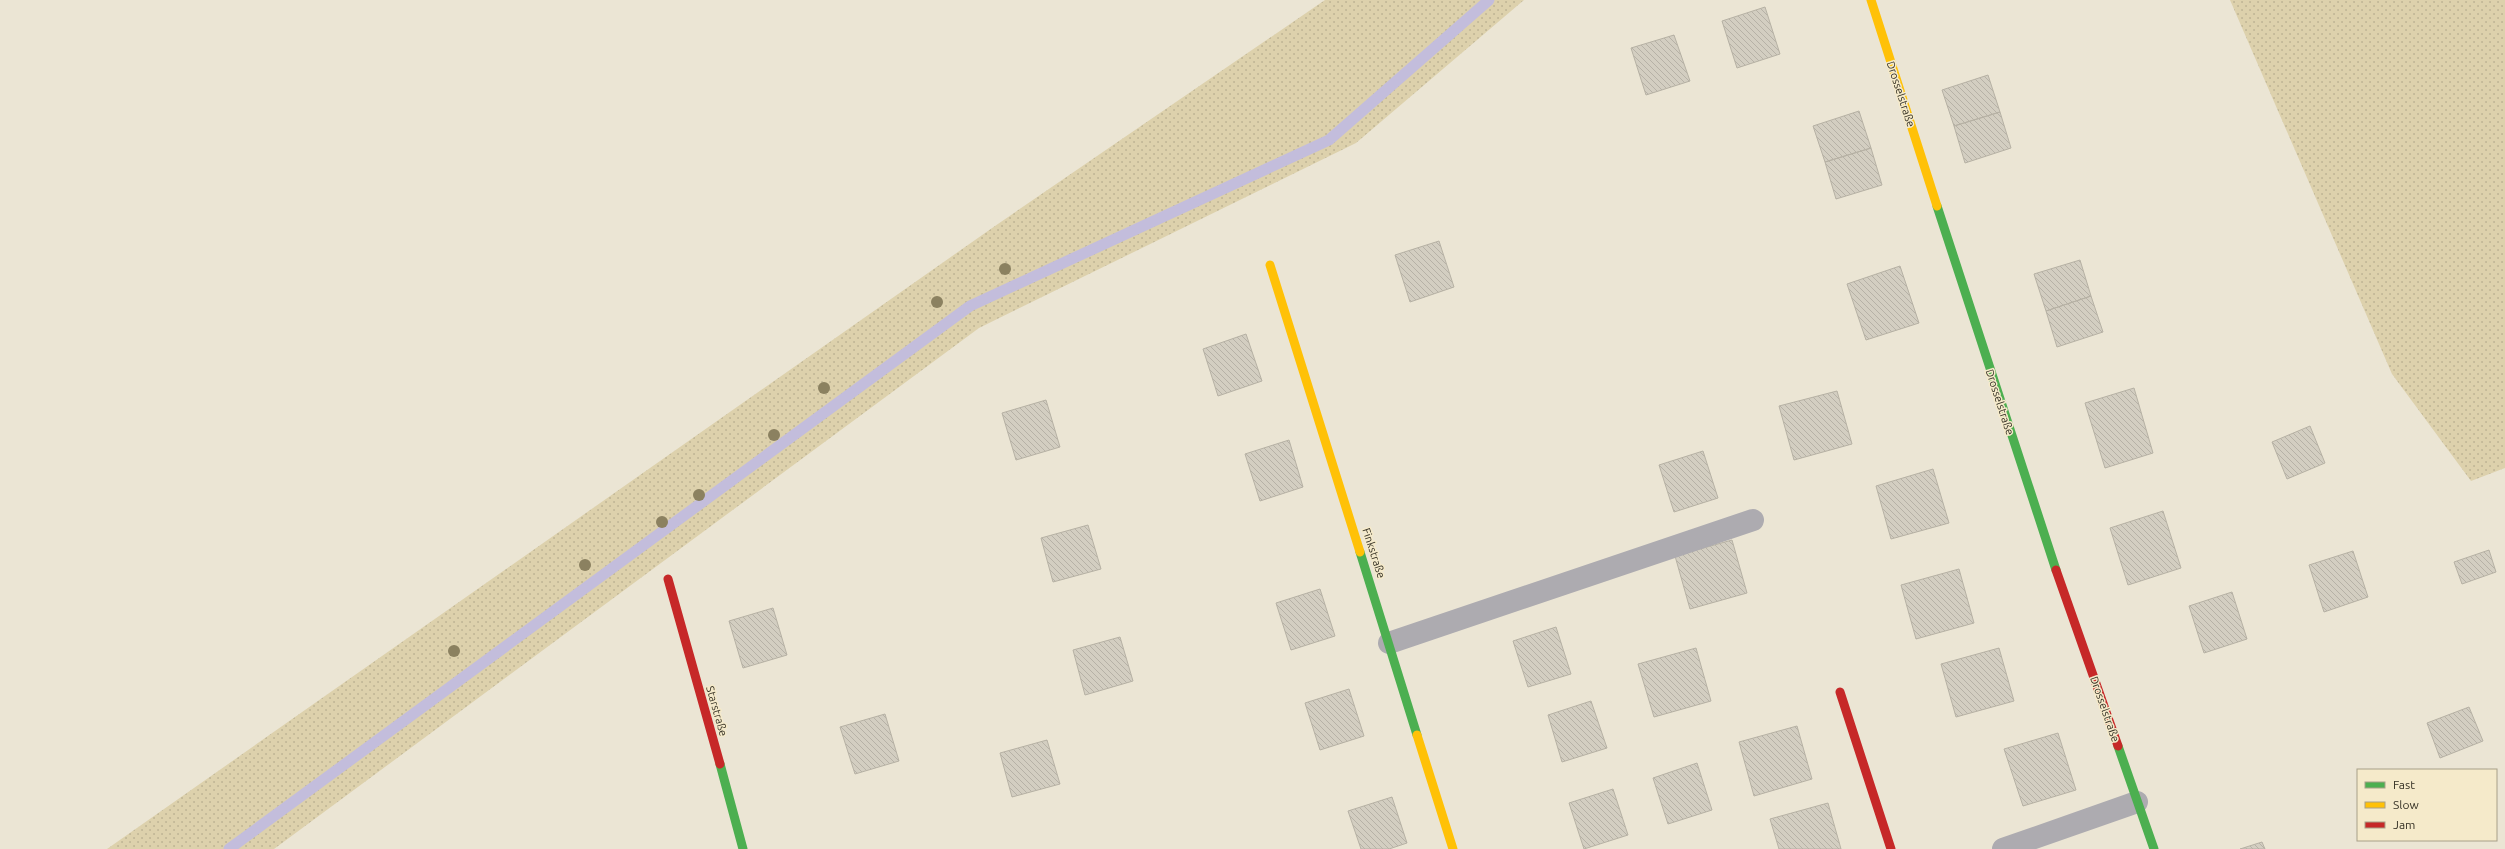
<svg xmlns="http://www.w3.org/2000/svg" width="2505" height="849" font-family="Ubuntu,sans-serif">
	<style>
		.grass { fill: url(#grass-dots) }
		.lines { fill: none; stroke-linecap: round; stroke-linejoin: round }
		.stream { stroke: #c3bddc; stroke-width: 11 }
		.building { fill: url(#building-back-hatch); stroke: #b6b1a4 }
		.lane { stroke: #adabb0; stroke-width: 22 }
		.street { stroke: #adabb0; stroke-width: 22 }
		.fast { stroke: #4caf50; stroke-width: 9 }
		.slow { stroke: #ffc107; stroke-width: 9 }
		.jam { stroke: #c62828; stroke-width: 9 }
		.tree { fill: #8b8160 }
		.labels { text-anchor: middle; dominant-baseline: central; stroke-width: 3; stroke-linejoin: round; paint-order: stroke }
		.street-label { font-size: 11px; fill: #343024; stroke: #f5eaca }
	</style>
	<defs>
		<pattern id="grass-dots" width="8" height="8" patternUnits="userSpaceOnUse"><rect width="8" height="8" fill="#ddd1ac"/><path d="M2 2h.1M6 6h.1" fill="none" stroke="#beb494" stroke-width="1.8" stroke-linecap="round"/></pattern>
		<pattern id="building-back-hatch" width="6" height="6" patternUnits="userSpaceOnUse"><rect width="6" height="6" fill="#d3cec1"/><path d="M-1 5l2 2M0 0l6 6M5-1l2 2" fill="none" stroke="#b6b1a6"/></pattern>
	</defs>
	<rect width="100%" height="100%" fill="#ebe5d4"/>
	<path class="grass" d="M 1325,0 L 1524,0 L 1356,143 L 979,328 L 274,849 L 107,849 L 995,226 Z
		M 2230,0 L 2505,0 L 2505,468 L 2471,481 L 2392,374 Z"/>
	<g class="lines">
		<path class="stream" d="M 229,849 L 970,306 L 1329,140 L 1489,0"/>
	</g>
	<path class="building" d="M 1765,7 L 1780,54 L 1737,68 L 1722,21 Z
		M 1674,35 L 1690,81 L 1646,95 L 1631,48 Z
		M 1988,75 L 2000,112 L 1954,126 L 1942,90 Z
		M 1859,111 L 1871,148 L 1825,162 L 1813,126 Z
		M 2000,112 L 2011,148 L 1965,163 L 1954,126 Z
		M 1871,148 L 1882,185 L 1836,199 L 1825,162 Z
		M 1439,241 L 1454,287 L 1410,302 L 1395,255 Z
		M 2080,260 L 2091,296 L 2046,311 L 2034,274 Z
		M 1900,266 L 1919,323 L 1866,340 L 1847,284 Z
		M 2091,296 L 2103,332 L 2057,347 L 2046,311 Z
		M 1246,334 L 1262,381 L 1218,396 L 1203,349 Z
		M 2134,388 L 2153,453 L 2105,468 L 2085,403 Z
		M 1837,391 L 1852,444 L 1794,460 L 1779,406 Z
		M 1046,400 L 1060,447 L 1016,460 L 1002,413 Z
		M 2310,426 L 2325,463 L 2287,479 L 2272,442 Z
		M 1289,440 L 1303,487 L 1260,501 L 1245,454 Z
		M 1703,451 L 1718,498 L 1674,512 L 1659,465 Z
		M 1933,469 L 1949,523 L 1891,539 L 1876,486 Z
		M 2163,511 L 2181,568 L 2128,585 L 2110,528 Z
		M 1088,525 L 1101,569 L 1053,582 L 1041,538 Z
		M 1732,540 L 1747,593 L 1690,609 L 1675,556 Z
		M 2489,550 L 2496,572 L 2462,584 L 2454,562 Z
		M 2353,551 L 2368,597 L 2324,612 L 2309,565 Z
		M 1959,569 L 1974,623 L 1916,639 L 1901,585 Z
		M 1320,589 L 1335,636 L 1291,650 L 1276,603 Z
		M 2232,592 L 2247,639 L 2204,653 L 2189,606 Z
		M 773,608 L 787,655 L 743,668 L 729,621 Z
		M 1556,627 L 1571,674 L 1528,687 L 1513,641 Z
		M 1120,637 L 1133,681 L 1085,695 L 1073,650 Z
		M 1696,648 L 1711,701 L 1654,717 L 1638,664 Z
		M 1999,648 L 2014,701 L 1956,717 L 1941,664 Z
		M 1349,689 L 1364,736 L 1320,750 L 1305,703 Z
		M 1591,701 L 1607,748 L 1562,762 L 1548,715 Z
		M 2469,707 L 2483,741 L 2440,758 L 2427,723 Z
		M 885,714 L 899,761 L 855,774 L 840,727 Z
		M 1797,726 L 1812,779 L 1754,796 L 1739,742 Z
		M 2058,733 L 2076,790 L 2023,806 L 2004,749 Z
		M 1047,740 L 1060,784 L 1012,797 L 1000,753 Z
		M 1697,763 L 1712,810 L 1668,824 L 1653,778 Z
		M 1613,789 L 1628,835 L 1584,849 L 1569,803 Z
		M 1392,797 L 1407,843 L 1389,849 L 1361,849 L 1348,811 Z
		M 1828,803 L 1841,849 L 1779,849 L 1770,819 Z
		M 2262,842 L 2265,849 L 2240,849 Z"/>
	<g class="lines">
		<path class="lane" d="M 1389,643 L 1753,520"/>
		<path class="street" d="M 2003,849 L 2137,802"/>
		<path class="fast" d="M 1937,206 L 2056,570
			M 1360,552 L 1417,735
			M 2118,746 L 2154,849
			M 720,764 L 743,849"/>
		<path class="slow" d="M 1871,0 L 1937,206
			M 1270,265 L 1360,552
			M 1417,735 L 1453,849"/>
		<path class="jam" d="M 2056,570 L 2118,746
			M 668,579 L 720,764
			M 1840,692 L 1891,849"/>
	</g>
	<g class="tree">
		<circle cx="1005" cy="269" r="6"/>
		<circle cx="937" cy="302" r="6"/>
		<circle cx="824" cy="388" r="6"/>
		<circle cx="774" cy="435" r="6"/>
		<circle cx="699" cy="495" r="6"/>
		<circle cx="662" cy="522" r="6"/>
		<circle cx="585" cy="565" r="6"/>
		<circle cx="454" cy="651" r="6"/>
	</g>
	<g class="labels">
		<g class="street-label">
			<text transform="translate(1901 94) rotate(72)">Drosselstraße</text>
			<text transform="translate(2000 402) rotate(72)">Drosselstraße</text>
			<text transform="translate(1374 553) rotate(72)">Finkstraße</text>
			<text transform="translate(2105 709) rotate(71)">Drosselstraße</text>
			<text transform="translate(717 711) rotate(74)">Starstraße</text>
		</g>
	</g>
	<rect x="2357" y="769" width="140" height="72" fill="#f5eaca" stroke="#a8a088"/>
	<rect x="2365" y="782" width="20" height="6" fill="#4caf50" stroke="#a8a088"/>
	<text x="2393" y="789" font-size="12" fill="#343024">Fast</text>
	<rect x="2365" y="802" width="20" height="6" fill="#ffc107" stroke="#a8a088"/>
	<text x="2393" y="809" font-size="12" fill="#343024">Slow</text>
	<rect x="2365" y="822" width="20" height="6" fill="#c62828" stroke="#a8a088"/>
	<text x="2393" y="829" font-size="12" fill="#343024">Jam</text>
</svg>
